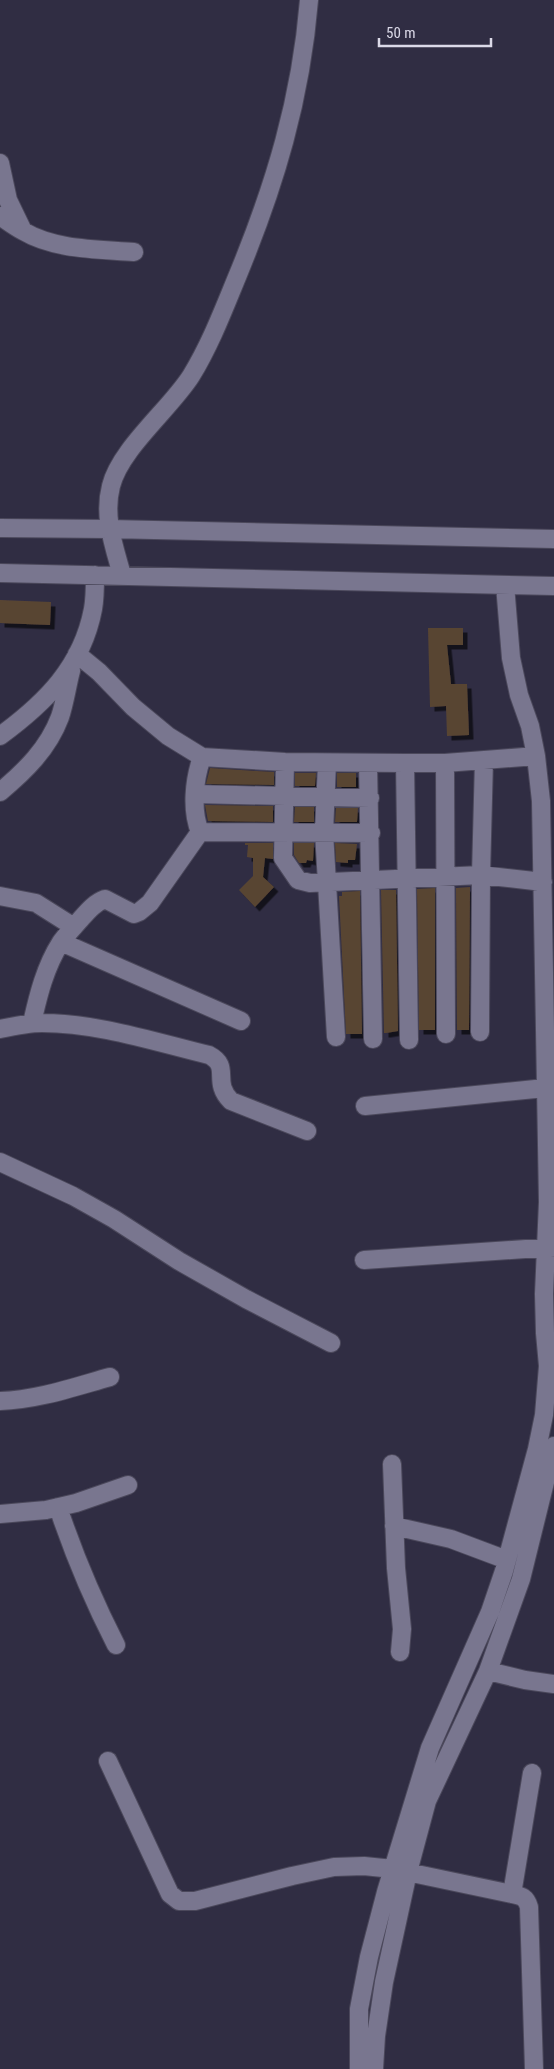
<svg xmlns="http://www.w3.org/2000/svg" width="554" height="2069" font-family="'Roboto Condensed',sans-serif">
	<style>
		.building { fill: #594533; filter: url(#shadow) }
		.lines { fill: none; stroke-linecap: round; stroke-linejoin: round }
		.minor-casing { stroke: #4b485b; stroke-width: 20 }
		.minor { stroke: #79768f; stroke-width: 18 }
	</style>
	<defs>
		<filter id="shadow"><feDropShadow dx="4.5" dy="4.5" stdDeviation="0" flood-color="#0009"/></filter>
	</defs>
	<rect width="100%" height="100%" fill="#302d43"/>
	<path class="building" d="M 0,600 L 51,602 L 50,625 L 0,623 Z
		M 428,628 L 463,628 L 463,645 L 447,645 L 451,684 L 467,684 L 469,735 L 447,736 L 446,706 L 430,707 Z
		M 210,768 L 274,772 L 274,785 L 206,784 Z
		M 295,773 L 316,773 L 315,786 L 295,786 Z
		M 337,773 L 356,773 L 356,787 L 337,787 Z
		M 205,805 L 273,806 L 273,822 L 208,821 Z
		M 295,807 L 314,807 L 314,822 L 294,822 Z
		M 336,808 L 358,808 L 357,822 L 335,822 Z
		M 245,843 L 273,843 L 273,859 L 265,858 L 263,877 L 274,887 L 255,907 L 239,890 L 253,876 L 253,858 L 247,857 L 248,845 L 245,845 Z
		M 294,843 L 314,843 L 313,861 L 307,860 L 306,863 L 299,863 L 294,855 Z
		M 335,843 L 357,844 L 355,860 L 348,860 L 348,863 L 336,862 Z
		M 470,887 L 469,1030 L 457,1030 L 456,888 Z
		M 435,888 L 435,1030 L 419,1030 L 417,889 Z
		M 381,890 L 396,890 L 398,1031 L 386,1033 L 384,1033 Z
		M 360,891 L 362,1034 L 346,1034 L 339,896 L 342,896 L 342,892 Z"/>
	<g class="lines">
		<g class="minor-casing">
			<path id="minor" d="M 0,163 L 8,200 L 23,231
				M 0,216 C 7,221 15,227 23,231 C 55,250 97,249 134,252
				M 0,528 L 109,529 L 554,539
				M 0,573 L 554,586
				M 122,575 C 114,546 103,517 111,486 C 120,449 170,409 191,376 C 210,345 223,311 237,277 C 275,185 301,99 309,0
				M 77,654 L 99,672 L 133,707 L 168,736 L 202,757 L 285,762 L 405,763 L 445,763 L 536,756
				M 0,736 C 45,703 82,667 93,609 C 95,598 95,586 95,575
				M 202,757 C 194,780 191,810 200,832 L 371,833
				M 285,762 L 283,858 L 298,880 L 310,883 L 481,875 L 543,882
				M 327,763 L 324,832 L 336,1037
				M 368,763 L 373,1039
				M 405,763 L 409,1040
				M 445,763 L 446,1034
				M 0,792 C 25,771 48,749 60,717 C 65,702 67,686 71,671
				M 195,794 L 370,798
				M 0,896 L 36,903 L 74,927
				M 61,942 L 241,1021
				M 32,1023 C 38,996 45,967 61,942 C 66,935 73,928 79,921 C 87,912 94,903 105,899 L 134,914 L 139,912 L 150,903 L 200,832
				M 0,1029 C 14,1026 28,1023 42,1023 C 98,1023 155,1042 209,1055 C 232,1067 211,1081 231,1101 L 307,1131
				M 480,1032 L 481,875 L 484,760
				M 365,1106 L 545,1088
				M 0,1162 L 73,1196 L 114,1219 L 179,1261 L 246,1299 L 331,1343
				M 364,1260 L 554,1247
				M 0,1401 C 37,1400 74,1387 110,1377
				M 392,1464 L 396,1568 L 402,1629 L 400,1652
				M 58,1507 C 74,1555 93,1600 116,1645
				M 0,1514 L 46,1510 L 76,1503 L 128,1485
				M 394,1526 L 451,1539 L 507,1560
				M 488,1671 L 525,1680 L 554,1684
				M 108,1761 L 170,1894 L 179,1901 L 195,1901 L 292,1876 L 334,1867 L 364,1866 L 393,1869 L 512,1894 C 522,1896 526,1897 529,1907 L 534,2069
				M 512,1894 L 532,1773
				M 359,2069 L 359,2009 L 369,1957 L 386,1892 L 430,1748 L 490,1612 L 504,1571 L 537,1449 L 544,1415 L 548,1366 L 545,1333 L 544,1294 L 548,1202 L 541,801 L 536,756 L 530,726 L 519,695 L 511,658 L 505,585
				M 374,2069 L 376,2036 L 384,1982 L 408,1872 L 427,1801 L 488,1671 L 521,1579 L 554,1446"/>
		</g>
		<use href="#minor" class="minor"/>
	</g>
	<path d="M379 38v8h112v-8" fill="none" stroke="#dbd9e8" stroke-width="2.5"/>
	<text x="386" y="38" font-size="15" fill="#dbd9e8" stroke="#302d43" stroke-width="4" paint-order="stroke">50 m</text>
</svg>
